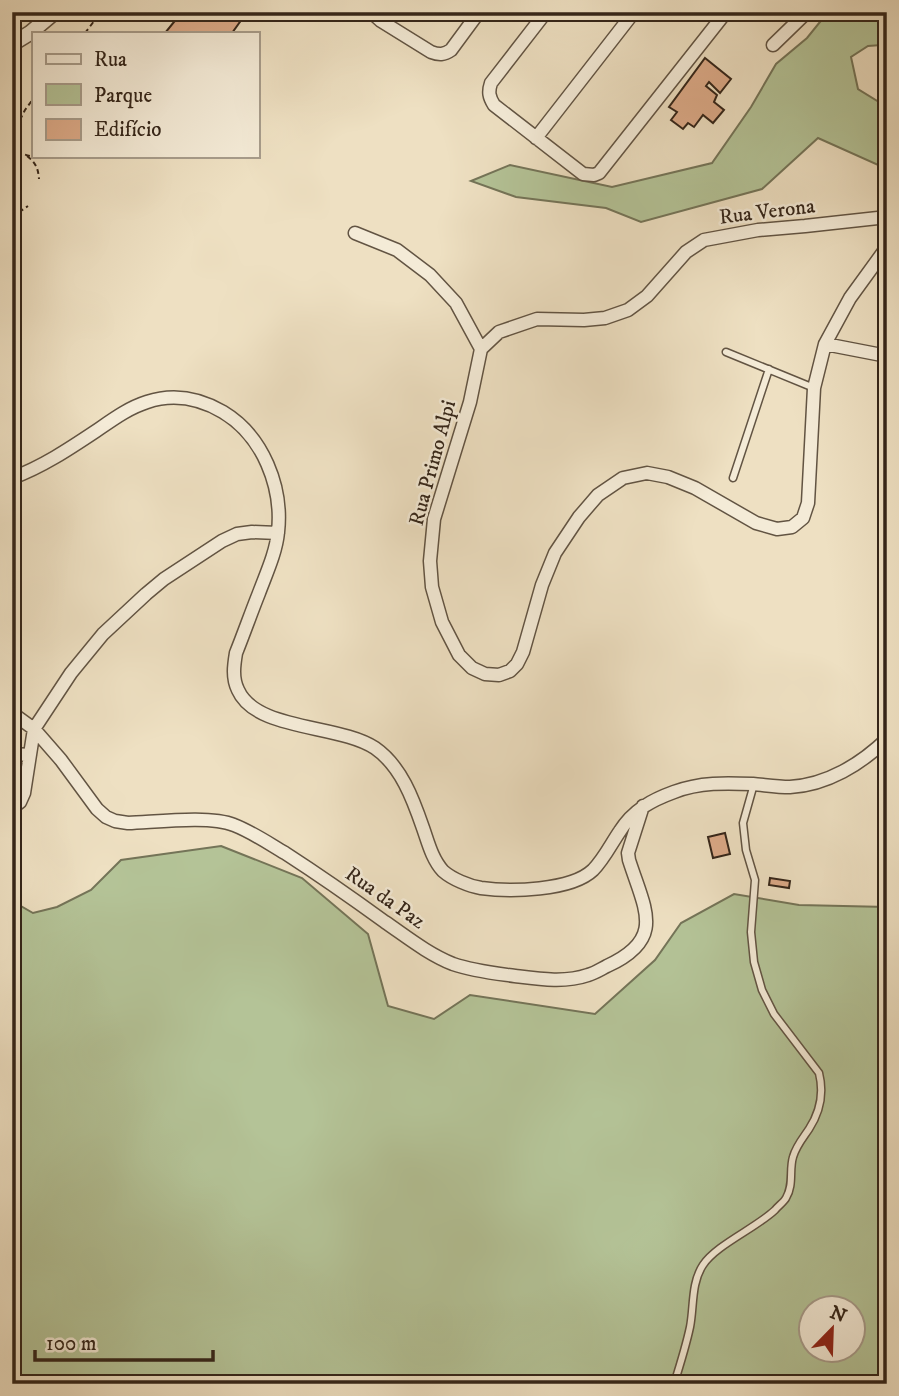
<svg xmlns="http://www.w3.org/2000/svg" width="899" height="1396" font-family="'IM FELL DW Pica',serif">
	<style>
		.green { fill: #b4c397; stroke: #747458; stroke-width: 2; fill-rule: evenodd }
		.building { fill: #ddab89; stroke: #342519; stroke-width: 2 }
		.lines { fill: none; stroke-linecap: round; stroke-linejoin: round }
		.service-casing { stroke: #625443; stroke-width: 9 }
		.minor-casing { stroke: #625443; stroke-width: 15 }
		.tertiary-casing { stroke: #625443; stroke-width: 17 }
		.path { stroke: #342519; stroke-width: 2; stroke-dasharray: 5 3.5; stroke-linecap: butt }
		.service { stroke: #f4ebd7; stroke-width: 6 }
		.minor { stroke: #f4ebd7; stroke-width: 12 }
		.tertiary { stroke: #f4ebd7; stroke-width: 14 }
		.labels { text-anchor: middle; dominant-baseline: central; stroke-width: 5; stroke-linejoin: round; paint-order: stroke }
		.street-label { font-size: 21px; fill: #342519; stroke: #f4ebd7 }
	</style>
	<rect width="100%" height="100%" fill="#eee0c2"/>
	<filter id="stains"><feTurbulence type="fractalNoise" baseFrequency=".00286" numOctaves="4"/><feColorMatrix values="0 0 0 0 .2 0 0 0 0 .09 0 0 0 0 .02 0 0 0 .5 -.17"/></filter>
	<radialGradient id="worn" r=".72"><stop offset=".6" stop-color="#630" stop-opacity="0"/><stop offset="1" stop-color="#630" stop-opacity=".3"/></radialGradient>
	<path class="green" d="M 828,12 L 887,12 L 887,64 L 883,64 L 881,45 L 868,46 L 851,57 L 858,89 L 887,107 L 887,169 L 818,138 L 762,189 L 641,222 L 606,208 L 516,197 L 471,181 L 510,165 L 612,187 L 712,163 L 751,107 L 776,64 L 807,38 Z
		M 221,846 L 302,878 L 368,934 L 388,1006 L 434,1019 L 470,995 L 595,1014 L 655,960 L 681,923 L 734,894 L 799,905 L 887,907 L 887,1384 L 12,1384 L 12,901 L 33,913 L 57,907 L 91,890 L 121,860 ZM 811,1308 L 853,1308 L 853,1350 L 811,1350 Z"/>
	<path class="building" d="M 182,12 L 247,12 L 232,33 L 165,33 Z
		M 705,58 L 731,79 L 720,93 L 709,82 L 706,86 L 717,95 L 714,102 L 724,110 L 713,123 L 703,115 L 694,127 L 688,123 L 683,129 L 671,120 L 677,112 L 669,107 Z
		M 725,833 L 730,854 L 713,858 L 708,837 Z
		M 770,878 L 790,881 L 789,888 L 769,885 Z"/>
	<g class="lines">
		<g class="service-casing">
			<path id="service" d="M 726,352 L 814,388
				M 733,478 L 769,369
				M 674,1384 C 680,1365 686,1346 690,1327 C 694,1307 691,1283 703,1265 C 716,1245 756,1228 775,1210 C 778,1206 784,1202 786,1198 C 794,1185 789,1170 793,1157 C 796,1146 803,1138 809,1129 C 820,1112 824,1093 819,1073 L 774,1014 L 762,990 L 754,962 L 751,932 L 755,880 L 746,850 L 743,823 L 754,784"/>
		</g>
		<g class="minor-casing">
			<path id="minor" d="M 371,12 L 381,21 L 431,52 C 439,55 444,55 451,50 L 479,12
				M 546,12 L 491,83 C 488,92 489,97 494,105 L 583,174 L 594,175 L 599,173 L 726,12
				M 773,45 L 807,12
				M 536,138 L 634,12
				M 355,233 L 397,250 L 430,275 L 456,303 L 481,349 L 470,402 L 434,519 L 430,561 L 432,587 L 442,622 L 459,655 L 472,668 L 485,674 L 499,675 L 510,671 L 517,664 L 523,652 L 542,585 L 555,553 L 579,517 L 598,495 L 623,478 L 647,473 L 668,477 L 695,488 L 756,523 L 777,529 L 792,527 L 803,518 L 808,503 L 814,388 L 825,344 L 850,298 L 887,247
				M 825,344 L 887,356
				M 481,349 L 499,332 L 537,319 L 584,320 L 605,318 L 628,310 L 647,296 L 686,252 L 704,240 L 758,230 L 805,226 L 887,217
				M 12,478 C 42,467 69,449 96,431 C 112,420 128,408 147,402 C 174,393 199,398 223,412 C 263,436 283,487 278,532 C 276,553 266,574 259,593 C 251,613 244,633 236,653 C 234,665 232,678 238,690 C 256,731 339,724 375,748 C 401,766 413,799 423,828 C 428,842 432,859 443,871 C 452,879 469,886 481,888 C 510,892 571,891 593,870 C 604,859 611,844 620,831 C 633,810 652,800 674,792 C 700,782 726,783 753,784 C 765,785 777,787 790,787 C 827,785 861,764 887,739
				M 12,713 L 34,729 L 61,760 L 97,809 L 106,817 L 115,821 L 128,823 C 156,822 210,815 234,825 C 252,832 268,843 285,853 C 319,875 352,898 385,922 C 407,937 428,954 453,964 C 473,971 493,973 515,976 C 539,979 565,983 588,975 C 595,973 601,969 607,966 C 666,939 645,910 629,860 L 628,853 L 643,806
				M 12,754 L 30,755
				M 12,808 L 20,802 L 24,793 L 34,729 L 71,673 L 103,634 L 146,594 L 164,579 L 222,541 L 237,534 L 252,532 L 278,533"/>
		</g>
		<g class="tertiary-casing">
			<path id="tertiary" d="M 12,44 L 30,33 L 55,12"/>
		</g>
		<path class="path" d="M 85,33 L 101,12
			M 12,135 L 25,110 L 33,99
			M 12,146 L 14,151 C 28,156 42,160 57,156
			M 27,156 C 36,163 38,168 39,179
			M 12,217 L 28,206"/>
		<use href="#service" class="service"/>
		<use href="#minor" class="minor"/>
		<use href="#tertiary" class="tertiary"/>
	</g>
	<g class="labels">
		<g class="street-label">
			<text transform="translate(767 212) rotate(-7)">Rua Verona</text>
			<text transform="translate(433 463) rotate(-75)">Rua Primo Alpi</text>
			<text transform="translate(385 898) rotate(35)">Rua da Paz</text>
		</g>
	</g>
	<rect width="899" height="1396" fill="none" stroke="#eee0c2" stroke-width="42"/>
	<rect x="14" y="14" width="871" height="1368" fill="none" stroke="#342519" stroke-width="3.5"/>
	<rect x="21" y="21" width="857" height="1354" fill="none" stroke="#342519" stroke-width="2"/>
	<rect x="32" y="32" width="228" height="126" fill="#f4ebd7" stroke="#a79c8b" stroke-width="2"/>
	<rect x="46" y="54" width="35" height="10" fill="#f4ebd7" stroke="#a79c8b" stroke-width="2"/>
	<text x="94" y="66" font-size="21" fill="#342519">Rua</text>
	<rect x="46" y="84" width="35" height="21" fill="#b4c397" stroke="#a79c8b" stroke-width="2"/>
	<text x="94" y="102" font-size="21" fill="#342519">Parque</text>
	<rect x="46" y="119" width="35" height="21" fill="#ddab89" stroke="#a79c8b" stroke-width="2"/>
	<text x="94" y="136" font-size="21" fill="#342519">Edifício</text>
	<g transform="translate(832 1329) rotate(23)"><circle r="33" fill="#f4ebd7" stroke="#a79c8b" stroke-width="2"/>
	<path d="M0-5L12 26L0 18L-12 26Z" fill="#8f2418"/>
	<text y="-10" font-size="19" font-weight="bold" text-anchor="middle" fill="#342519">N</text>
	</g>
	<path d="M35 1350v10h178v-10" fill="none" stroke="#342519" stroke-width="3.5"/>
	<text x="46" y="1350" font-size="21" fill="#342519" stroke="#f4ebd7" stroke-width="5" paint-order="stroke">100 m</text>
	<rect width="100%" height="100%" filter="url(#stains)"/>
	<rect width="100%" height="100%" fill="url(#worn)"/>
</svg>
